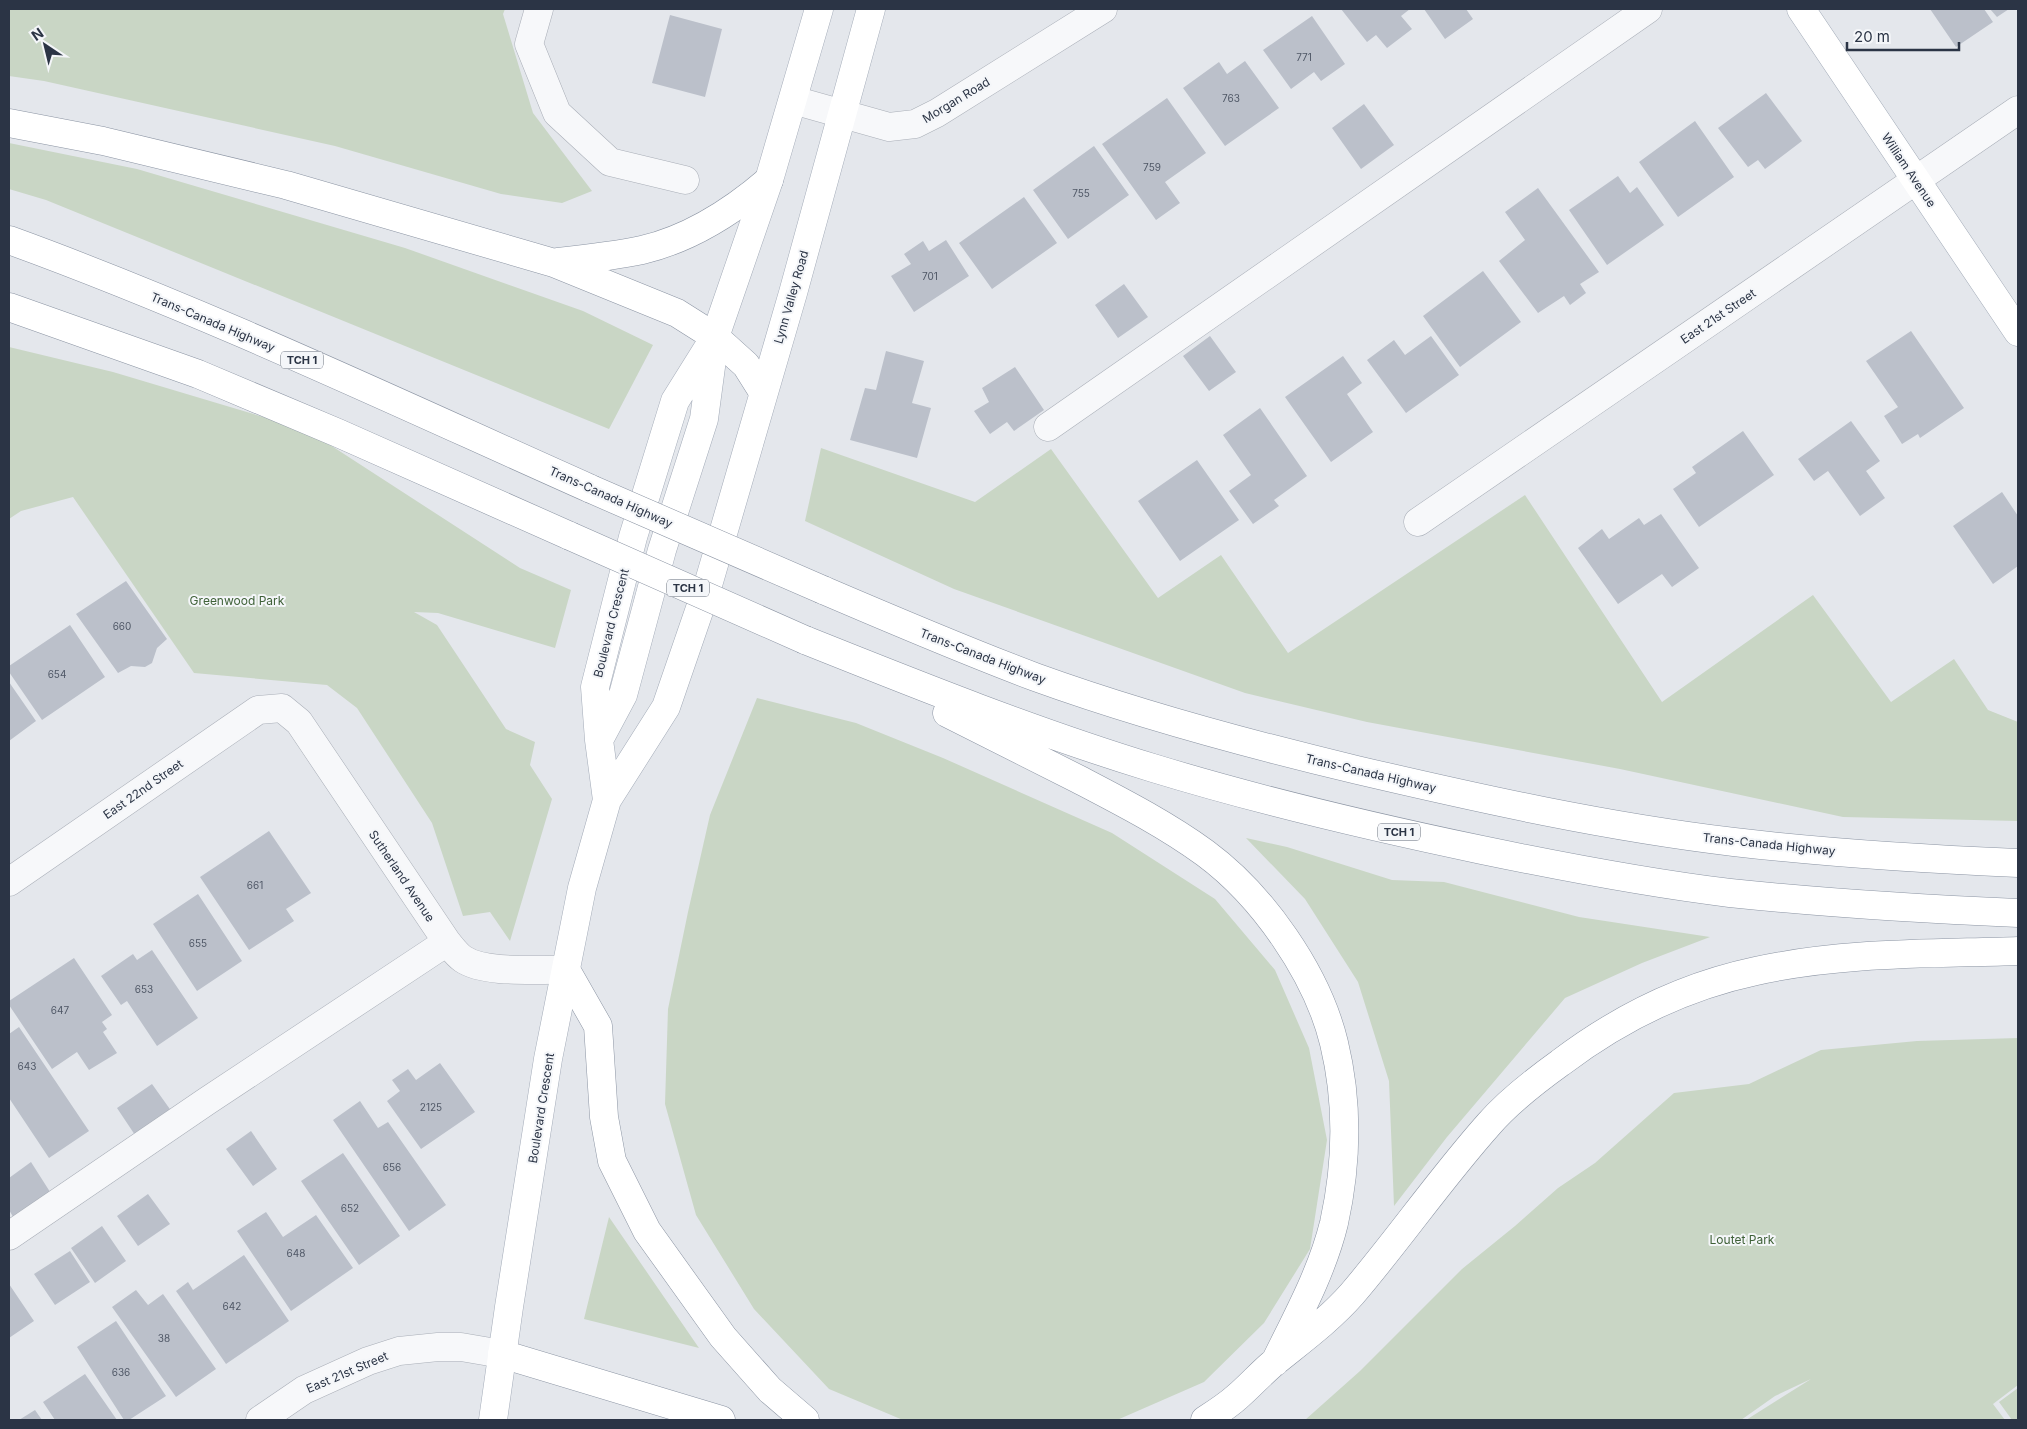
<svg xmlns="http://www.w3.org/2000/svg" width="2027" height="1429" font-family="Inter,sans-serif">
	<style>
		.green { fill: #c9d6c5 }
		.building { fill: #bbc0ca }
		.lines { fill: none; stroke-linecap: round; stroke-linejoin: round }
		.minor-casing { stroke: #a9aeb7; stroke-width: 29 }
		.major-casing { stroke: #a3abb8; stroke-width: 29 }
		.highway-casing { stroke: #8b94a3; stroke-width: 29 }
		.minor { stroke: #f7f8fa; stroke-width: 28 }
		.major { stroke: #fff; stroke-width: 28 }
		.highway { stroke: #fff; stroke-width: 28 }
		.highway-bridge-casing { stroke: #8b94a3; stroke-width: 29; stroke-linecap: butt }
		.highway-bridge { stroke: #fff; stroke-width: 28 }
		.labels { text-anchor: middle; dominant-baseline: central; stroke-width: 4; stroke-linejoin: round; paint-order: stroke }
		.number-label { font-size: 10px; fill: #4f5766 }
		.shield { fill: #f4f6f9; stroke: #676e7b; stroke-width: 1 }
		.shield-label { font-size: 11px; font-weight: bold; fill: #2b3445 }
		.street-label { font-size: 12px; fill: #2b3445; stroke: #f4f6f9 }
		.park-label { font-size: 12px; fill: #3f6138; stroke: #f4f6f9 }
	</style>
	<rect width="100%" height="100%" fill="#e4e7ec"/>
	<path class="green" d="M 9,9 L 505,9 L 503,14 L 533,113 L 592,191 L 562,203 L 501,194 L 335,146 L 44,81 L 9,76 Z
		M 9,143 L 137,169 L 405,248 L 583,311 L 653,345 L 609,429 L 46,200 L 9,189 Z
		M 9,347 L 113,372 L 307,430 L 520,568 L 571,590 L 555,648 L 438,613 L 414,612 L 437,625 L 506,729 L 535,742 L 530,765 L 552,799 L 510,941 L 490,912 L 463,916 L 432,823 L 357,708 L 327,685 L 194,673 L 73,497 L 21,511 L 9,519 Z
		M 821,448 L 975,502 L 1051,449 L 1158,598 L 1221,555 L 1288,653 L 1525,495 L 1662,702 L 1813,595 L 1891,702 L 1954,659 L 1988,710 L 2018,722 L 2018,821 L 1843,817 L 1620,769 L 1367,722 L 1245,693 L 954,589 L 805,521 Z
		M 757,698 L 856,723 L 943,758 L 1112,833 L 1215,899 L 1275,970 L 1309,1048 L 1327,1140 L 1310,1249 L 1264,1323 L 1204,1382 L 1117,1420 L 903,1420 L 829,1389 L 754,1309 L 696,1215 L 665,1104 L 668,1009 L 688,912 L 710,815 Z
		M 1246,838 L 1287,847 L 1392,880 L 1444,882 L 1579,917 L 1710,937 L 1642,963 L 1565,998 L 1447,1137 L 1394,1206 L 1389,1081 L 1358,982 L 1305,899 Z
		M 2018,1038 L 2018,1385 L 1993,1404 L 2005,1420 L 1746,1420 L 1811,1379 L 1775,1396 L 1741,1420 L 1305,1420 L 1360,1371 L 1462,1269 L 1515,1226 L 1558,1188 L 1595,1163 L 1674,1093 L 1749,1084 L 1821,1050 L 1917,1041 Z
		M 609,1217 L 699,1348 L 584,1319 Z
		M 2018,1388 L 2018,1420 L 2012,1420 L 1999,1402 Z"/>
	<path class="building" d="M 1341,9 L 1410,9 L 1401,16 L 1412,29 L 1387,48 L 1376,35 L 1367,42 Z
		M 1424,9 L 1466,9 L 1473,19 L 1445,39 Z
		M 1930,9 L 1984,9 L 1993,22 L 1956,47 Z
		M 1990,9 L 2009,9 L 1997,17 Z
		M 670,15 L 722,29 L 705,97 L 652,83 Z
		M 1312,16 L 1345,64 L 1321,81 L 1314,72 L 1291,89 L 1263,50 Z
		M 1245,61 L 1279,108 L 1225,146 L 1183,88 L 1219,62 L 1227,74 Z
		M 1766,93 L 1802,141 L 1765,169 L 1758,160 L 1748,167 L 1718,128 Z
		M 1167,98 L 1206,153 L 1165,182 L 1180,203 L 1156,220 L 1102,144 Z
		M 1364,104 L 1394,145 L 1361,169 L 1332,128 Z
		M 1695,121 L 1734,177 L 1678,217 L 1639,162 Z
		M 1094,146 L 1129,195 L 1068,239 L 1033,190 Z
		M 1618,176 L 1630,193 L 1637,187 L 1664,225 L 1607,265 L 1569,210 Z
		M 1538,188 L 1599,272 L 1580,284 L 1586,293 L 1570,305 L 1564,296 L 1538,313 L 1499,261 L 1525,240 L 1505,212 Z
		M 1024,197 L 1057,243 L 992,289 L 959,243 Z
		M 946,240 L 969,276 L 914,312 L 891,276 L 911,264 L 904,254 L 923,241 L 929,251 Z
		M 1483,271 L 1521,322 L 1460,367 L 1423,316 Z
		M 1124,284 L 1148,317 L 1118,338 L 1095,305 Z
		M 1911,331 L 1964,408 L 1920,438 L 1918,434 L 1902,444 L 1884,416 L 1898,407 L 1866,361 Z
		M 1210,336 L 1236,372 L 1209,391 L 1183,356 Z
		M 1431,336 L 1459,375 L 1406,413 L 1367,360 L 1394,340 L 1405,355 Z
		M 886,351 L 924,361 L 912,403 L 931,408 L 917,458 L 850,440 L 865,388 L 876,390 Z
		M 1343,356 L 1362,383 L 1347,394 L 1373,432 L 1331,462 L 1285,397 Z
		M 1015,367 L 1044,410 L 1014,431 L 1007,422 L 990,434 L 974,411 L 989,402 L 982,388 Z
		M 1260,408 L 1307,476 L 1274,500 L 1279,506 L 1253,524 L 1229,491 L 1251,475 L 1223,435 Z
		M 1851,421 L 1880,461 L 1866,471 L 1885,498 L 1860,516 L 1828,471 L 1814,481 L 1798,459 Z
		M 1743,431 L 1774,475 L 1699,527 L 1673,489 L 1696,473 L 1692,467 Z
		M 1197,460 L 1239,520 L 1180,561 L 1138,501 Z
		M 2002,492 L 2018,516 L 2018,566 L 1993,584 L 1953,526 Z
		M 1661,514 L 1699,568 L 1672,587 L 1662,574 L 1618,604 L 1578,548 L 1602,529 L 1609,539 L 1639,518 L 1644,525 Z
		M 126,581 L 167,639 L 157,648 L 152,663 L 145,667 L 131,666 L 118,673 L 76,614 Z
		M 70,625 L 105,677 L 42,720 L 9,672 L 9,666 Z
		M 9,682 L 36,721 L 9,741 Z
		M 269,831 L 311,893 L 286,909 L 294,921 L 249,950 L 200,877 Z
		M 198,894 L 242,961 L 197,991 L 153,924 Z
		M 152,950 L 198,1018 L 157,1046 L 127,1001 L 121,1005 L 101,976 L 133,954 L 137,960 Z
		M 74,958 L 112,1015 L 102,1022 L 107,1029 L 103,1032 L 117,1053 L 89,1070 L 77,1052 L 52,1069 L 9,1005 L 9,1001 Z
		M 19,1027 L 89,1131 L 49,1158 L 9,1098 L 9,1034 Z
		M 440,1063 L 475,1112 L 421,1149 L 387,1101 L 400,1091 L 392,1080 L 408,1069 L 416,1080 Z
		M 152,1084 L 177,1119 L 141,1144 L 117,1108 Z
		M 360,1101 L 378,1128 L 388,1122 L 446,1205 L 409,1231 L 333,1120 Z
		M 251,1131 L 277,1169 L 253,1186 L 226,1149 Z
		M 343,1153 L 400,1236 L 359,1265 L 301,1181 Z
		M 31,1162 L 52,1195 L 15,1220 L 9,1210 L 9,1178 Z
		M 148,1194 L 170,1224 L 138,1246 L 117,1216 Z
		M 266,1212 L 283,1237 L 316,1215 L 353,1268 L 291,1311 L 237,1231 Z
		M 102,1226 L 126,1261 L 95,1283 L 71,1248 Z
		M 70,1251 L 90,1282 L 55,1305 L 34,1274 Z
		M 244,1255 L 289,1321 L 226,1364 L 176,1291 L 188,1282 L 193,1290 Z
		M 9,1284 L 34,1321 L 9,1338 Z
		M 136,1290 L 148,1305 L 163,1294 L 216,1369 L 176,1397 L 112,1307 Z
		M 116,1321 L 166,1396 L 129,1420 L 124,1420 L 77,1347 Z
		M 85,1374 L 117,1420 L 55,1420 L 43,1402 Z
		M 35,1410 L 42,1420 L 19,1420 Z"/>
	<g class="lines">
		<g class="minor-casing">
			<path id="minor" d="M 539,9 L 529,44 L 557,113 L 610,162 L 685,180
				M 793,100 L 889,127 L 915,124 L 937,113 L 1103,9
				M 1048,427 L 1648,9
				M 1418,522 L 2018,110
				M 9,882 L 258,710 L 282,708 L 299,722 L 447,942 C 452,948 457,955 463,959 C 485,974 539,969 566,970
				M 9,1236 L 207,1101 L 447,942
				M 260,1420 L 304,1390 L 368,1361 L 399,1351 L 438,1347 L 461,1347 L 502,1354"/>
		</g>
		<g class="major-casing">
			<path id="major" d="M 1801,9 L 2018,332
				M 599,740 L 623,695 L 662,550 L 704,419 L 715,337 L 769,180 L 819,9
				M 607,800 L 599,740 L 595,687 L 633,537 L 675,401 L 710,345
				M 493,1420 L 509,1307 L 548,1059 L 582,888 L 607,800 L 666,707 L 708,585 L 793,293 L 871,9"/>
		</g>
		<g class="highway-casing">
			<path id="highway" d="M 9,123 L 103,141 L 286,185 L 554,263 L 677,313 L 715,337 L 746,365 L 763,392
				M 9,240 C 207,312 398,403 591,489
				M 558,262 C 586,259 614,256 642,250 C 689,239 733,211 769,180
				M 9,307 L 198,374 L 338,433 L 570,536
				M 823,590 C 893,620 963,650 1035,677 C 1140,715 1248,744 1357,770 C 1481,799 1607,827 1734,842 C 1828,853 1923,859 2018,863
				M 805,640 C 920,686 1035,732 1153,768 C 1261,801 1372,827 1482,850 C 1564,867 1647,883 1730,893 C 1826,903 1922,909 2018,913
				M 947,713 C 990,735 1034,757 1078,779 C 1122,802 1165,824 1205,853 C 1262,895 1317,973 1334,1043 C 1348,1101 1347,1164 1334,1223 C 1322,1272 1297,1317 1275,1362
				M 566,970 L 598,1026 L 604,1117 L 612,1161 L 647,1231 L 723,1337 L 770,1390 L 805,1420
				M 502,1354 L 721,1420
				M 1205,1420 C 1216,1413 1227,1406 1237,1397 C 1251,1385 1263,1371 1277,1360 C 1303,1339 1330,1319 1352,1294 C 1399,1239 1440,1179 1489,1124 C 1509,1101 1535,1081 1560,1063 C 1618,1019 1685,986 1756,971 C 1842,952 1931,954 2018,951"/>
		</g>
		<use href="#minor" class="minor"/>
		<use href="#major" class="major"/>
		<use href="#highway" class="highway"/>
		<g class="highway-bridge-casing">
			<path id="highway-bridge" d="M 591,489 L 823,590
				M 570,536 L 805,640"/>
		</g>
		<use href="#highway-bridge" class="highway-bridge"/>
	</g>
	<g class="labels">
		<g class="number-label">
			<text x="1304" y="57">771</text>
			<text x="1231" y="98">763</text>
			<text x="1152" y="167">759</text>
			<text x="1081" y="193">755</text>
			<text x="930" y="276">701</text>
			<text x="122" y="626">660</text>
			<text x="57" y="674">654</text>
			<text x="255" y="885">661</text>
			<text x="198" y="943">655</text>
			<text x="144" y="989">653</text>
			<text x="60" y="1010">647</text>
			<text x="27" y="1066">643</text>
			<text x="431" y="1107">2125</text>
			<text x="392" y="1167">656</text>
			<text x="350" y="1208">652</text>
			<text x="296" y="1253">648</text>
			<text x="232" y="1306">642</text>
			<text x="164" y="1338">38</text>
			<text x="121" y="1372">636</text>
		</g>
		<g class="shield">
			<rect x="281" y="351.5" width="42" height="17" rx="4"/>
			<rect x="667" y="579.5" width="42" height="17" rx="4"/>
			<rect x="1378" y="823.5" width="42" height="17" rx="4"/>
		</g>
		<g class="shield-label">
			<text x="302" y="360">TCH 1</text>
			<text x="688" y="588">TCH 1</text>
			<text x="1399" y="832">TCH 1</text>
		</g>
		<g class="street-label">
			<text transform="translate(956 100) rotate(-31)">Morgan Road</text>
			<text transform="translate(1909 170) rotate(56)">William Avenue</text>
			<text transform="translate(791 297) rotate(-74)">Lynn Valley Road</text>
			<text transform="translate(1718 316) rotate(-34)">East 21st Street</text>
			<text transform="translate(213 322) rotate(23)">Trans-Canada Highway</text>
			<text transform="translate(611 497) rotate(24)">Trans-Canada Highway</text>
			<text transform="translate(611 623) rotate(-76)">Boulevard Crescent</text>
			<text transform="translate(983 656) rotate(21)">Trans-Canada Highway</text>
			<text transform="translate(1371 773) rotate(13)">Trans-Canada Highway</text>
			<text transform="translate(143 789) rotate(-35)">East 22nd Street</text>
			<text transform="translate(1769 844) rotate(6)">Trans-Canada Highway</text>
			<text transform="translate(402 876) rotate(56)">Sutherland Avenue</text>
			<text transform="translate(541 1108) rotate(-81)">Boulevard Crescent</text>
			<text transform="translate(347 1372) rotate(-23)">East 21st Street</text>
		</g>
		<g class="park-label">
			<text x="237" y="600">Greenwood Park</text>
			<text x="1742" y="1239">Loutet Park</text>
		</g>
	</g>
	<rect width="2027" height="1429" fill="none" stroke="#2b3445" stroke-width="20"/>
	<g transform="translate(45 45) rotate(325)" stroke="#f4f6f9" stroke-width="4" paint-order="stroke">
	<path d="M0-4L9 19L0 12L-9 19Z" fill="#2b3445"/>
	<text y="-8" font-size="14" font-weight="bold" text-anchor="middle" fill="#2b3445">N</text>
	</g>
	<path d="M1847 42v8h112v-8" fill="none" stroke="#2b3445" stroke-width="2.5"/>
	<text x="1854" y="42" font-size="15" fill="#2b3445" stroke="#f4f6f9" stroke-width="4" paint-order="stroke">20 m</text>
</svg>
